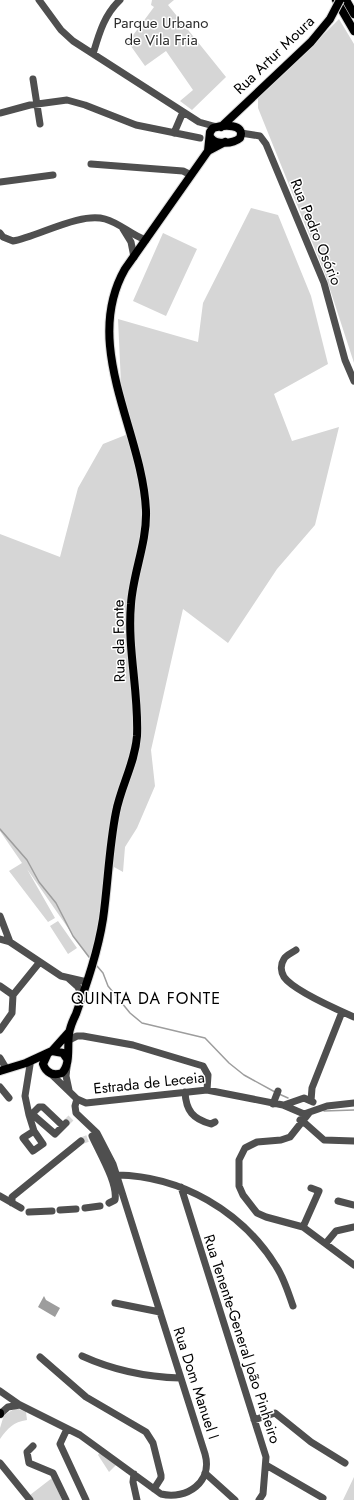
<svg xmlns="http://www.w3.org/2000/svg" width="354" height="1500" font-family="Jost,sans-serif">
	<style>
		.green { fill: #d6d6d6 }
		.water { fill: #9d9d9d }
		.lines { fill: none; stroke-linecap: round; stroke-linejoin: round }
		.stream { stroke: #9d9d9d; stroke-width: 1.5 }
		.minor-tunnel { stroke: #d9d9d9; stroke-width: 7; stroke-dasharray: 7 3.5; stroke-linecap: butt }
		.major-casing { stroke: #dbdbdb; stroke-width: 10 }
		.minor { stroke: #4f4f4f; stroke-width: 7 }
		.major { stroke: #000; stroke-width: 8 }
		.major-bridge-casing { stroke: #dbdbdb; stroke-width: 10; stroke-linecap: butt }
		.major-bridge { stroke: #000; stroke-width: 8 }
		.labels { text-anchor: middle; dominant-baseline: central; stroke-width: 3; stroke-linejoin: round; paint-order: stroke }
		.park-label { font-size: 15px; fill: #2d2d2d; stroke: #fff }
		.street-label { font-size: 15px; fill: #000; stroke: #fff }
		.neighbourhood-label { font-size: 16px; letter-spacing: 1px; fill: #000; stroke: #fff }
	</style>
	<rect width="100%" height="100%" fill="#fff"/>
	<path class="green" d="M 152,0 L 174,0 L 168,5 L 226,77 L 192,110 L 180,101 L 193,90 L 166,51 L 145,66 L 128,42 L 154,7 L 151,5 Z
		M 339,19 L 354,44 L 354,363 L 325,274 L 258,108 L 258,97 L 285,73 Z
		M 251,208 L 278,215 L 311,296 L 328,364 L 274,394 L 292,441 L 339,427 L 315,525 L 277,569 L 228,643 L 183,609 L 151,750 L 155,786 L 137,828 L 125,847 L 123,872 L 114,867 L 91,961 L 27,869 L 55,918 L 48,922 L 9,871 L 22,863 L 0,831 L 0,534 L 60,557 L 78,488 L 103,444 L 133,432 L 121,384 L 118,319 L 198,342 L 203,303 Z
		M 163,233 L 197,249 L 166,316 L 133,301 Z
		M 58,921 L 77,948 L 68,954 L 50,926 Z
		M 16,1408 L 26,1412 L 27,1420 C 13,1422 8,1428 0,1439 L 0,1428 L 4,1415 Z
		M 100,1452 L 116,1465 L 109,1472 L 98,1455 Z
		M 354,1477 L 354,1500 L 343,1500 Z
		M 52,1478 L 62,1500 L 34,1500 L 30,1495 Z"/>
	<path class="water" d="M 44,1296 L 46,1300 L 60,1308 L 55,1317 L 38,1307 Z"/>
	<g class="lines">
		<path class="stream" d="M 0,829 L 27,860 L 39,882 L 56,903 L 73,936 L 89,957
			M 97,966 L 103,973 L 108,986 L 130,1013 L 142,1023 L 205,1038 L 229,1063 L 244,1075 L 275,1092
			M 279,1094 L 288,1098
			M 324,1111 L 354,1110"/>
		<path class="minor-tunnel" d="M 66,1123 L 72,1117
			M 81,1141 L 89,1138"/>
		<g class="major-casing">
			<path id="major" d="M 336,0 L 354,31
				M 346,0 L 354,14
				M 221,127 L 311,42 L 330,19
				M 208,151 L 210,132 L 213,128 C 223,125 246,123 240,138 C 233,144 216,145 211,138
				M 52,1051 L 69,1032
				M 48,1053 L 43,1064 C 46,1073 53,1076 62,1073 C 71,1064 67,1046 69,1034 C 70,1027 73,1020 76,1014 C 87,983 98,951 103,919 C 108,883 109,847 116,812 C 121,786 135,763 137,736 C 139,692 127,649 131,604 C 133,573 147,543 146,511 C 143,432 81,346 125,269 L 208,151 L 225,142
				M 0,1071 L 26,1063 L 52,1051 L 63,1053 L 67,1059
				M 0,1413 L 0,1414"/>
		</g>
		<path class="minor" d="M 39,0 L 61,30 L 73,41 L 199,122 L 217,127
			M 93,54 C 99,34 104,15 120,0
			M 33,79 L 40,124
			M 0,113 L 30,105 L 67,100 L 85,105 L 136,125 L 200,138
			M 174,133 L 183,112
			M 241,133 L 260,136 L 266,144 L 324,283 L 345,360 L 354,381
			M 91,164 L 183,171 L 191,175
			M 0,182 L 53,175
			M 123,229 L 131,242 L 134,257
			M 0,233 L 3,237 L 13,241 C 39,236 80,212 105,219 C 120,223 131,235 146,240
			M 0,916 L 10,942
			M 0,939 L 10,942 L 61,976 L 87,982
			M 296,950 C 292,953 286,955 284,959 C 280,965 281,972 284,977 C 293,990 338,1010 354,1017
			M 68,978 L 78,987 L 82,996
			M 0,986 L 13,995
			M 13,995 L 39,963
			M 0,1030 L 12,1013 L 13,995
			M 69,1040 L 77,1036 L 83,1036 L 133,1045 L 203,1066 L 208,1075 L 207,1090
			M 0,1058 L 6,1068
			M 67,1067 L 66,1076 L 69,1090
			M 50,1073 L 77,1099 L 86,1103 L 207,1090 L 283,1105 L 304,1114 L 327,1106 L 354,1103
			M 0,1087 L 9,1098
			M 185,1092 C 186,1111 193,1119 211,1124 L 215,1122
			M 311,1101 L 312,1088 L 342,1012
			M 273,1104 L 278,1091
			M 284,1105 L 304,1098 L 313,1102
			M 309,1113 L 290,1137 L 281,1140 L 257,1142 L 245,1148 L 239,1160 L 239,1186 L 243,1195 L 257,1213 L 266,1217 L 303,1227 L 354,1265
			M 32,1114 L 29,1115 L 34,1131 L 43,1144 L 33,1151 L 23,1138 L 34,1131
			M 29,1115 L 25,1096 L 30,1065
			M 300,1120 L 306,1124 L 324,1140 L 354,1141
			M 63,1126 L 43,1107 L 39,1107 L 32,1114 L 55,1134 L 66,1123
			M 92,1136 C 99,1152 118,1183 115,1200 L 109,1203
			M 117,1175 C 181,1176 242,1211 276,1266 C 284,1278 288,1292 293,1306
			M 181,1187 L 266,1457 L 263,1494 L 259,1500
			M 0,1196 L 21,1208
			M 338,1201 L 354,1205
			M 12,1203 L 12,1197 L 81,1141
			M 85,1208 L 100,1206
			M 60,1210 L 76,1209
			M 29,1212 L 52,1211
			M 303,1227 L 319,1191 L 311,1188
			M 326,1243 L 336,1231 L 354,1227
			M 115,1303 L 160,1312
			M 82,1356 C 115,1371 145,1377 180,1378
			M 40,1357 L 86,1397 L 146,1432 L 153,1443 L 161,1475 L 161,1478 L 154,1489
			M 0,1391 L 20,1405 L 80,1435 L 161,1494 C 187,1500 213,1482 205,1454 L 113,1164 L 97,1133 L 76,1113 L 75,1106 L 77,1099
			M 0,1414 L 8,1407 L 20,1405
			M 254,1420 L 275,1413 L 311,1442 L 345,1463
			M 67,1429 L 60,1444 L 86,1500
			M 33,1446 L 27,1452 L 29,1463 L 53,1473 L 66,1500
			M 0,1463 L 30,1500
			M 266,1465 L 323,1498
			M 205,1473 L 235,1500
			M 134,1474 L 133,1482 L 137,1500"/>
		<use href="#major" class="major"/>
		<g class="major-bridge-casing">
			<path id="major-bridge" d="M 330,19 L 340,0"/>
		</g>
		<use href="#major-bridge" class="major-bridge"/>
	</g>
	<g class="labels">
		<g class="park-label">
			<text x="161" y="23">Parque Urbano<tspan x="161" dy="17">de Vila Fria</tspan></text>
		</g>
		<g class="street-label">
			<text transform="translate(274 55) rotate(-44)">Rua Artur Moura</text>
			<text transform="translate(316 232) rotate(68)">Rua Pedro Osório</text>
			<text transform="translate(119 641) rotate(-91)">Rua da Fonte</text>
			<text transform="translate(149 1083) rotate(-6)">Estrada de Leceia</text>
			<text transform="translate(242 1339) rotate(72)">Rua Tenente-General João Pinheiro</text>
			<text transform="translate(196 1383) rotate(72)">Rua Dom Manuel I</text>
		</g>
		<g class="neighbourhood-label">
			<text x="146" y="998">QUINTA DA FONTE</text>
		</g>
	</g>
</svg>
